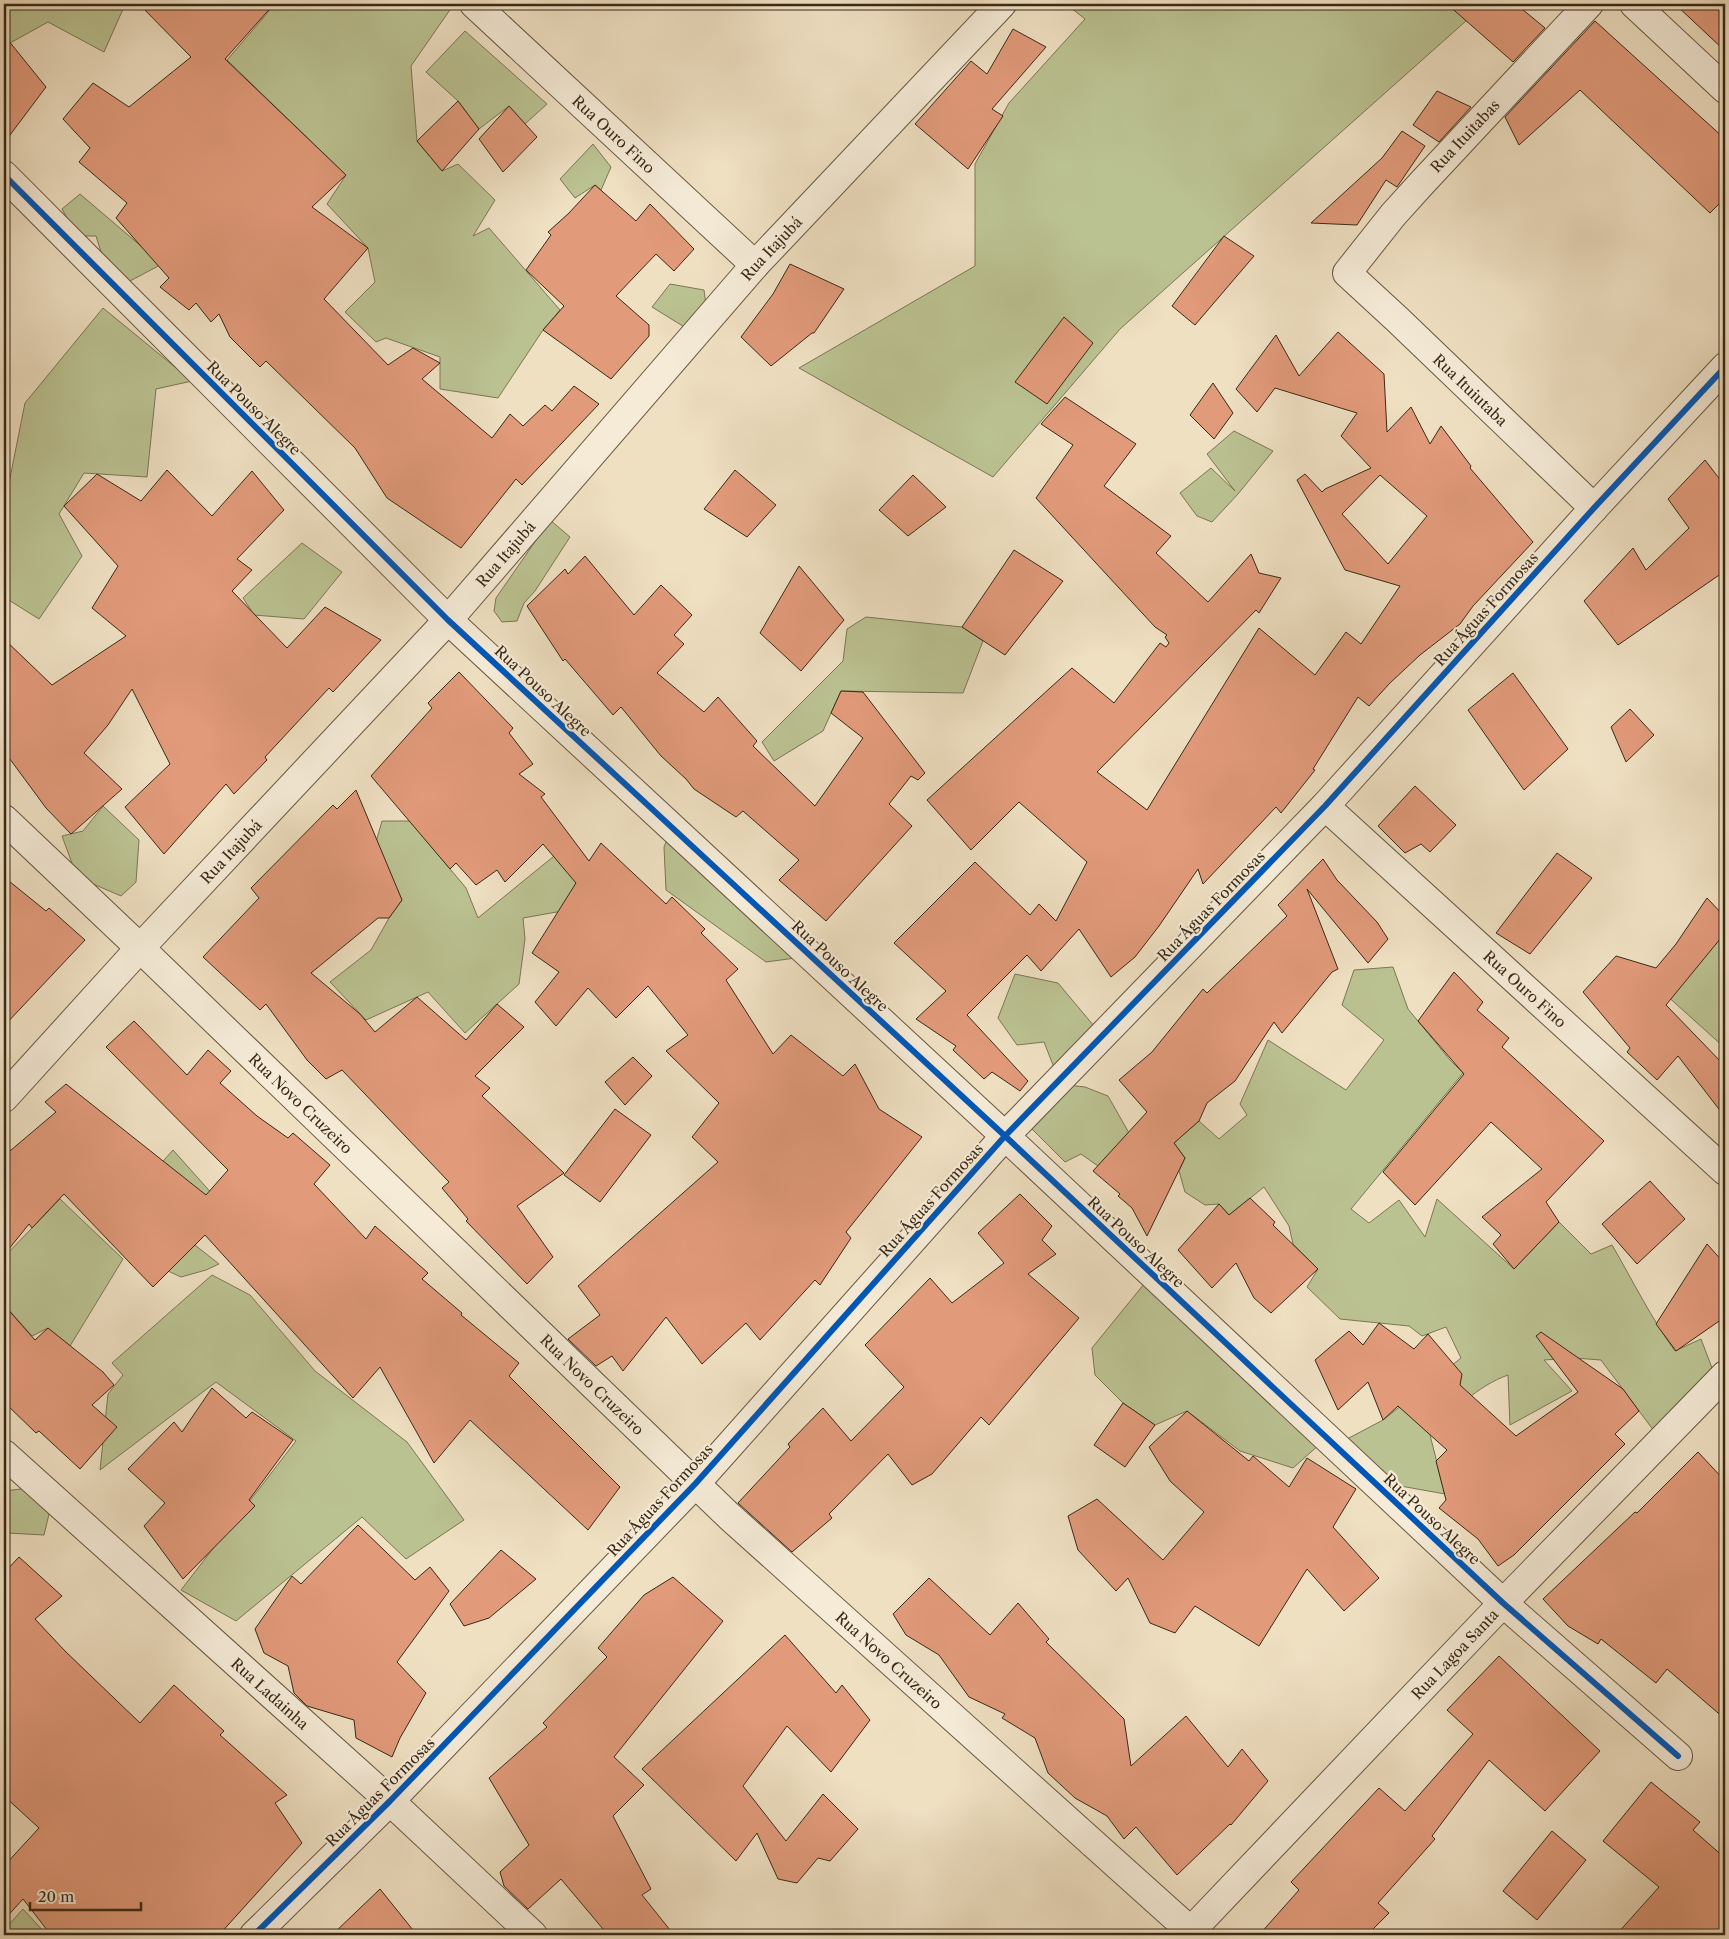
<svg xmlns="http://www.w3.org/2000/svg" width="1729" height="1939" font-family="'Libre Caslon Text',serif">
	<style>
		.green { fill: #bbc292; stroke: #7a7654 }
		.building { fill: #e19a7a; stroke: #3a2916; fill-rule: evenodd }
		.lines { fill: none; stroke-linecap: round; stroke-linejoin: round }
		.minor-casing { stroke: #675741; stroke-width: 30 }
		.minor { stroke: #f5ebd7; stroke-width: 28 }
		.cycleway-casing { stroke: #f5ebd7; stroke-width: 9 }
		.cycleway { stroke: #0057b8; stroke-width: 6 }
		.labels { text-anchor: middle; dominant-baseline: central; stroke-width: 4.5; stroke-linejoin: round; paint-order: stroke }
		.street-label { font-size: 15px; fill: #3a2916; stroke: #f5ebd7 }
	</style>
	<rect width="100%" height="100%" fill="#efe0c2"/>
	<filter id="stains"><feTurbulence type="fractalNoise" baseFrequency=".004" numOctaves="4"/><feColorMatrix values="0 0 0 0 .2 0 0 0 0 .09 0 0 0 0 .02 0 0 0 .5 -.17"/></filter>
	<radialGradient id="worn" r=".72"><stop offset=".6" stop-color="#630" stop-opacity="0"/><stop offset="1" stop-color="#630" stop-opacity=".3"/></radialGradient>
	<path class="green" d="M 4,4 L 109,4 L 123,9 L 104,52 L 48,22 L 10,43 L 4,51 Z
		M 275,4 L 454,4 L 411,66 L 417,141 L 442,171 L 458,164 L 495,200 L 473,236 L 489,228 L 560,310 L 543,330 L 498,398 L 440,389 L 440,357 L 386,338 L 376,342 L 345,312 L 375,282 L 368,248 L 327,204 L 346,175 L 227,60 Z
		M 1066,4 L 1485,4 L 1120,329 L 993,477 L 799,368 L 975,266 L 975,164 L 1009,103 L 1085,19 Z
		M 465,31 L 547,104 L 525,124 L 509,106 L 479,129 L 458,101 L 426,72 Z
		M 593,144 L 611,167 L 601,190 L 595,185 L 575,198 L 560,179 Z
		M 80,194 L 162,264 L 130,281 L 102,255 L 96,236 L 77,236 L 62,209 Z
		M 670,284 L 704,290 L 706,305 L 686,328 L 652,307 Z
		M 103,308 L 192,381 L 156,389 L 147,477 L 84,473 L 59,514 L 82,556 L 39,619 L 4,597 L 4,480 L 9,483 L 25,403 Z
		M 1234,431 L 1273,451 L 1238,494 L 1212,522 L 1197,516 L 1180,493 L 1211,468 L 1235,491 L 1207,454 Z
		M 550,520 L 570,537 L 535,591 L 524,603 L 517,621 L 502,622 L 494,611 L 496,598 Z
		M 302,543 L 342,572 L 304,619 L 254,615 L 243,598 Z
		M 866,617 L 962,627 L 983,641 L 963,693 L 841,691 L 823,731 L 774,761 L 762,742 L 843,661 L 847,629 Z
		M 103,806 L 139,840 L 136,882 L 121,896 L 77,877 L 62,836 L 83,831 Z
		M 382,821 L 410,821 L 466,888 L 478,918 L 570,843 L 579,908 L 523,918 L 525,939 L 519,984 L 465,1033 L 428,992 L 366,1020 L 330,982 L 371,950 L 389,918 L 402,900 L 376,842 Z
		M 669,835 L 803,957 L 766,962 L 666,890 L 664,847 Z
		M 1725,919 L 1725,1048 L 1665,994 Z
		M 1393,967 L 1408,1009 L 1450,1060 L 1463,1073 L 1351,1209 L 1369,1223 L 1399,1200 L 1425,1237 L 1437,1199 L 1514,1269 L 1559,1222 L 1591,1254 L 1612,1245 C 1633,1281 1651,1318 1675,1351 L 1701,1339 L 1712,1368 L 1654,1431 L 1601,1360 L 1574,1358 L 1544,1360 L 1572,1391 L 1510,1425 L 1508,1375 C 1477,1386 1453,1411 1430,1435 L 1445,1494 L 1395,1485 L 1347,1439 L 1383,1420 L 1461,1358 L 1446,1327 L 1422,1336 L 1409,1326 L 1340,1319 L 1307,1287 L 1318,1269 L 1293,1244 L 1289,1226 L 1264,1187 L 1229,1215 L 1219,1204 L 1205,1205 L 1185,1192 L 1179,1171 L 1185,1158 L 1174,1143 L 1199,1121 L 1219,1139 L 1247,1115 L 1240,1104 L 1268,1040 L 1346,1090 L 1384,1040 L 1342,1005 L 1354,970 Z
		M 1015,974 L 1058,983 L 1094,1026 L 1055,1070 L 1044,1042 L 1017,1045 L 998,1018 Z
		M 1067,1085 L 1085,1087 L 1108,1096 L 1129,1133 L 1098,1166 L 1081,1154 L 1065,1162 L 1028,1125 Z
		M 173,1150 L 214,1196 L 181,1234 L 219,1264 L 206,1270 L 181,1277 L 155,1265 L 140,1187 Z
		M 60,1199 L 123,1259 L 70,1346 L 48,1328 L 32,1336 L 8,1309 L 4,1313 L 4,1257 Z
		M 212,1275 L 250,1295 L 315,1371 L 407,1442 L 464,1520 L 406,1559 L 362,1517 L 236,1621 L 181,1590 L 296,1441 L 216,1382 L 100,1470 L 108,1394 L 123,1375 L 112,1363 Z
		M 1144,1284 L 1320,1444 L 1293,1468 L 1240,1451 L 1187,1411 L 1155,1425 L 1123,1403 L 1095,1375 L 1092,1348 Z
		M 56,1485 L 44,1535 L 7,1533 L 4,1531 L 4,1491 Z
		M 23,1909 L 47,1935 L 4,1935 L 4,1930 Z"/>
	<path class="building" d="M 139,4 L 274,4 L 225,59 L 346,175 L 312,207 L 368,248 L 324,299 L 388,365 L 413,348 L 440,363 L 422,379 L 492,438 L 510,414 L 523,426 L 545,405 L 552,411 L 574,386 L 599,404 L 522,485 L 516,479 L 461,548 L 387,498 L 355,448 L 266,361 L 260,367 L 230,337 L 219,314 L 211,322 L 196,303 L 189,310 L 160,287 L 169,278 L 116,218 L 127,203 L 79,162 L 90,148 L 63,119 L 93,83 L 129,107 L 191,57 Z
		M 1447,4 L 1516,4 L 1545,28 L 1513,62 Z
		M 1675,4 L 1725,4 L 1725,51 Z
		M 1595,21 L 1725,139 L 1725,198 L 1710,213 L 1580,90 L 1519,145 L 1505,117 Z
		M 1013,29 L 1046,47 L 992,109 L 1003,116 L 968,169 L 915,124 L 971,61 L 987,74 Z
		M 4,35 L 46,87 L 4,143 Z
		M 1437,91 L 1471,107 L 1439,142 L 1413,125 Z
		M 458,101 L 479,129 L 442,171 L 417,141 Z
		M 509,106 L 537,137 L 503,172 L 479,139 Z
		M 1402,131 L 1425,146 L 1397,187 L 1386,180 L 1357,225 L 1311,223 L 1382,158 Z
		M 595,185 L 636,221 L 650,204 L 694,249 L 674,271 L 656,254 L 616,296 L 649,325 L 649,336 L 611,379 L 543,330 L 564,306 L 526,270 L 551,235 L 548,232 L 569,213 Z
		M 1224,236 L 1254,256 L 1195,325 L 1172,306 Z
		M 790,264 L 844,289 L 814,333 L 812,333 L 771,366 L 741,337 L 773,294 Z
		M 1064,317 L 1093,343 L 1047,404 L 1015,382 Z
		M 1338,332 L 1384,374 L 1387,432 L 1411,407 L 1430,444 L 1441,426 L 1471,466 L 1470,468 L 1533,542 L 1473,606 L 1460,624 L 1420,655 L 1390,683 L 1369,706 L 1358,697 L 1313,769 L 1315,770 L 1281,813 L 1276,807 L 1203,884 L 1198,869 L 1159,926 L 1135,957 L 1111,977 L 1079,929 L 1041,971 L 1027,955 L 967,1015 L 1028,1081 L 1020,1091 L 992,1072 L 984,1079 L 953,1050 L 956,1046 L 916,1019 L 946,991 L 894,943 L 975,862 L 1030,915 L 1039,904 L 1056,921 L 1087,862 L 1019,802 L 971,850 L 927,800 L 1072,668 L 1114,703 L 1160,643 L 1166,647 L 1169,643 L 1165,637 L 1167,635 L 1155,627 L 1036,498 L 1073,445 L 1041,424 L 1065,397 L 1136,444 L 1104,486 L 1171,536 L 1156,553 L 1208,602 L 1251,554 L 1259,573 L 1281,578 L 1259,613 L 1256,610 L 1097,772 L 1147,810 L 1259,628 L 1315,675 L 1346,632 L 1361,644 L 1400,586 L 1345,570 L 1297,480 L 1305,474 L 1322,492 L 1325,489 L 1371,468 L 1341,436 L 1357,413 L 1275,388 L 1257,412 L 1236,389 L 1276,335 L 1299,376 ZM 1380,475 L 1427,516 L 1388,564 L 1342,514 Z
		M 1213,383 L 1233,413 L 1214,439 L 1190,415 Z
		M 1705,460 L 1725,486 L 1725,571 L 1618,645 L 1584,601 L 1633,548 L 1646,570 L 1689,528 L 1668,499 Z
		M 167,470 L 212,516 L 252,471 L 284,510 L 237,559 L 252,570 L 232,591 L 287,648 L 325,607 L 381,640 L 333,692 L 329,688 L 265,757 L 267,760 L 234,794 L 226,784 L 164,854 L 125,807 L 170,764 L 132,689 L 108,725 L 84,753 L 122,789 L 71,834 L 46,808 L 4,751 L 4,639 L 52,685 L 126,636 L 92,608 L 118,566 L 64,506 L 97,474 L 141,501 Z
		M 735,470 L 776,505 L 747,537 L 704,509 Z
		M 913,475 L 946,507 L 908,536 L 879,510 Z
		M 1014,550 L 1063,581 L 1005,655 L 962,627 Z
		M 585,556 L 634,615 L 661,585 L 692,615 L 674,635 L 684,644 L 657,673 L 704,712 L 718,697 L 757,741 L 753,746 L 815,806 L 863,738 L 831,713 L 841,691 L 863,692 L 925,773 L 918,780 L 911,776 L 889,804 L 912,826 L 826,921 L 779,880 L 799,860 L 743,811 L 736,817 L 694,789 L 686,779 L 661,756 L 621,707 L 613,715 L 565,659 L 563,661 L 527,606 L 565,569 L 568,574 Z
		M 799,566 L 844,620 L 801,671 L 760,633 Z
		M 459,672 L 513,728 L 509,733 L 533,764 L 519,774 L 545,794 L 541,797 L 589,861 L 601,843 L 666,904 L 672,897 L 705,929 L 701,933 L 738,969 L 726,980 L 773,1054 L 791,1035 L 843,1076 L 855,1064 L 879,1109 L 922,1137 L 846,1232 L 851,1238 L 820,1285 L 815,1280 L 760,1340 L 746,1323 L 702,1364 L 666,1317 L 623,1371 L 612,1356 L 596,1366 L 568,1339 L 600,1315 L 578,1286 L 718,1162 L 692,1137 L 719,1103 L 666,1051 L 688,1035 L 648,986 L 616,1018 L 588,988 L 556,1026 L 535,1002 L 559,972 L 532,953 L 576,883 L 543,844 L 505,882 L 497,870 L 476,885 L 456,863 L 450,869 L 371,776 L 432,708 L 428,703 Z
		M 1513,673 L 1568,749 L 1524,790 L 1468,710 Z
		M 1630,709 L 1654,735 L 1626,762 L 1611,727 Z
		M 1415,786 L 1456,825 L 1430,852 L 1421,844 L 1405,853 L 1378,826 Z
		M 356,790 L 402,900 L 389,918 L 378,918 L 311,973 L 360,1014 L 375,1032 L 417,997 L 466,1040 L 497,1004 L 524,1027 L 475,1076 L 490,1088 L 482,1096 L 564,1173 L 517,1206 L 553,1257 L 527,1284 L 466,1221 L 468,1219 L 442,1188 L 449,1182 L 342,1070 L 326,1079 L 307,1060 L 266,1004 L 260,1010 L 203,957 L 259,898 L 251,888 L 333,805 L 337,809 Z
		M 1557,853 L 1592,878 L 1530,954 L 1496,933 Z
		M 1323,859 L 1337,880 L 1377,922 L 1388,939 L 1368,963 L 1307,889 L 1338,969 L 1332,972 L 1282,1033 L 1274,1022 L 1235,1081 L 1207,1103 L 1199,1121 L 1174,1143 L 1185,1158 L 1147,1236 L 1132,1208 L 1118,1196 L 1120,1194 L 1093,1171 L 1147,1112 L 1119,1080 L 1152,1052 L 1203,989 L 1207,993 L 1287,916 L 1278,905 Z
		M 4,877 L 46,911 L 49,908 L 85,940 L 4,1026 Z
		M 1707,898 L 1725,917 L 1725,933 L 1666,1005 L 1725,1066 L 1725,1117 L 1678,1056 L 1657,1080 L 1627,1052 L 1630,1048 L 1583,992 L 1616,956 L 1656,968 L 1676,944 Z
		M 1454,972 L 1483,1002 L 1477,1010 L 1509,1038 L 1502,1047 L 1604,1141 L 1546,1202 L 1559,1222 L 1514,1269 L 1493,1244 L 1501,1235 L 1482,1217 L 1542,1169 L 1491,1122 L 1415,1205 L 1383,1172 L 1464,1074 L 1418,1021 Z
		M 134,1021 L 187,1075 L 208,1050 L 231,1071 L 220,1083 L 257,1116 L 288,1138 L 293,1133 L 330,1165 L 314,1184 L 366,1239 L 375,1226 L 428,1273 L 422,1279 L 462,1313 L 461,1315 L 519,1363 L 509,1376 L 620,1487 L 588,1530 L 470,1420 L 434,1463 L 380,1367 L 353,1398 L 205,1235 L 153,1287 L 64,1194 L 32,1228 L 29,1224 L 4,1255 L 4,1156 L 56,1112 L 45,1102 L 66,1084 L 206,1195 L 228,1170 L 106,1047 Z
		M 633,1057 L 652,1076 L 625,1105 L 605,1082 Z
		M 615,1109 L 651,1135 L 600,1202 L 564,1175 Z
		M 1650,1181 L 1685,1219 L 1637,1264 L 1602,1224 Z
		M 1020,1194 L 1052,1226 L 1042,1240 L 1056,1254 L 1028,1274 L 1079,1318 L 989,1425 L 981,1417 L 932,1474 L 912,1485 L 888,1454 L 829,1514 L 832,1518 L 792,1552 L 738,1503 L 790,1447 L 788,1444 L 823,1408 L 851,1441 L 904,1387 L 865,1345 L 930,1278 L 952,1303 L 1004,1263 L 978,1233 Z
		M 1250,1198 L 1275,1222 L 1273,1225 L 1318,1269 L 1271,1313 L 1254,1298 L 1236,1263 L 1212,1288 L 1178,1250 L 1219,1204 L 1229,1215 Z
		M 1707,1244 L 1725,1264 L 1725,1317 L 1676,1351 L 1656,1324 Z
		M 4,1305 L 35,1340 L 48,1328 L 103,1372 L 114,1385 L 92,1405 L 117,1427 L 80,1469 L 39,1431 L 36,1433 L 4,1402 Z
		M 1379,1323 L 1414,1349 L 1428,1334 L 1462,1374 L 1460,1385 L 1516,1436 L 1578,1392 L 1536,1336 L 1541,1332 L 1623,1389 L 1639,1411 L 1615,1434 L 1625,1444 L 1514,1555 L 1498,1566 L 1478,1539 L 1439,1508 L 1446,1500 L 1436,1461 L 1447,1450 L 1398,1406 L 1383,1420 L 1368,1382 L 1338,1410 L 1315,1360 L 1349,1331 L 1363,1345 Z
		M 212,1388 L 246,1418 L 252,1412 L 293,1440 L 249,1500 L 255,1506 L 183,1579 L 144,1526 L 165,1503 L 128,1469 L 174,1422 L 182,1432 Z
		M 1123,1403 L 1155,1425 L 1125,1467 L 1094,1445 Z
		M 1187,1411 L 1249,1461 L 1253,1456 L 1289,1487 L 1307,1458 L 1356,1489 L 1333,1527 L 1379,1578 L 1344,1611 L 1307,1569 L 1259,1646 L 1195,1606 L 1175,1633 L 1150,1623 L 1128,1578 L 1116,1591 L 1078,1550 L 1068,1516 L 1097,1499 L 1163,1560 L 1204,1512 L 1170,1481 L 1149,1447 Z
		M 1698,1452 L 1725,1481 L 1725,1719 L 1667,1669 L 1656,1683 L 1601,1639 L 1598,1644 L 1568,1626 L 1543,1599 L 1635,1512 L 1637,1513 Z
		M 358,1525 L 415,1580 L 430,1567 L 449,1591 L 397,1662 L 426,1693 L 400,1738 L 392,1757 L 356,1738 L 354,1720 L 307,1706 L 294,1693 L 288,1666 L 264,1653 L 255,1629 L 292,1576 L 301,1584 Z
		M 501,1550 L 536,1579 L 489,1618 L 464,1626 L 450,1604 Z
		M 19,1557 L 62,1596 L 35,1619 L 65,1651 L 140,1723 L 174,1685 L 224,1731 L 220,1735 L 287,1795 L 275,1803 L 302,1843 L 219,1935 L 51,1935 L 23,1899 L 4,1920 L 4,1866 L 39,1828 L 4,1796 L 4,1573 Z
		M 673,1577 L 723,1621 L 614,1757 L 644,1785 L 613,1816 L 651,1889 L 642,1895 L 674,1935 L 608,1935 L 561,1879 L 528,1909 L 504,1886 L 500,1872 L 529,1845 L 489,1778 L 547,1727 L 543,1723 L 607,1657 L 598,1648 L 644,1595 Z
		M 929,1578 L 990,1635 L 1018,1603 L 1049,1639 L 1046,1642 L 1124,1719 L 1131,1766 L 1186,1716 L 1228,1767 L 1242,1749 L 1268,1781 L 1231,1825 L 1230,1824 L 1177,1875 L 1136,1827 L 1124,1839 L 1107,1816 L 1075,1798 L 1048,1773 L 1035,1738 L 1002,1718 L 1005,1714 L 969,1697 L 939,1655 L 906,1635 L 893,1614 Z
		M 785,1635 L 836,1693 L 842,1685 L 870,1720 L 831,1772 L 787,1726 L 743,1786 L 786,1841 L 823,1794 L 858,1829 L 830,1861 L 818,1858 L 797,1883 L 778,1879 L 757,1833 L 736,1861 L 642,1769 Z
		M 1499,1656 L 1600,1751 L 1545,1811 L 1489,1760 L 1432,1836 L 1435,1839 L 1378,1903 L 1389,1913 L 1367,1935 L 1259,1935 L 1299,1890 L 1291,1882 L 1379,1788 L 1405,1811 L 1473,1734 L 1447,1710 Z
		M 1651,1782 L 1700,1822 L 1693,1830 L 1725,1858 L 1725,1935 L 1616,1935 L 1659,1887 L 1603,1841 Z
		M 1552,1831 L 1586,1860 L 1537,1920 L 1503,1891 Z
		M 380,1889 L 417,1935 L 332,1935 Z"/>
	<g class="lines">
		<g class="minor-casing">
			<g id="minor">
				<path id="s1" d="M 474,4 L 755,265"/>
				<path id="s2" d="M 1589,4 L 1421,184 L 1393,215 L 1347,273 L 1398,320 L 1594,508"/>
				<path d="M 1634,4 L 1725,89"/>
				<path d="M 4,175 L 448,620 L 1005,1136 L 1503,1603 L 1678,1756"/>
				<path id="s3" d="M 1325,806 L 1725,1171"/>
				<path id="s4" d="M 4,819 L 140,948 L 729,1516 L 1195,1935"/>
				<path id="s5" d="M 4,1098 L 140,948 L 448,620 L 755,265 L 1002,4"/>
				<path id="s6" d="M 4,1454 L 390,1801 L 533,1935"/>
				<path d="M 254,1935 L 390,1801 L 696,1483 L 1005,1136 L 1325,806 L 1594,508 L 1725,367"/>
				<path id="s7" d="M 1187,1935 L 1503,1603 L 1725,1375"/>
			</g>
		</g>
		<use href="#minor" class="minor"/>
		<g class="cycleway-casing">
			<path id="cycleway" d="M 4,175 L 448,620 L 1005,1136 L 1503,1603 L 1678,1756
				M 254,1935 L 390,1801 L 696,1483 L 1005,1136 L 1325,806 L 1594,508 L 1725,367"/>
		</g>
		<use href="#cycleway" class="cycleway"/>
	</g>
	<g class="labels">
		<g class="street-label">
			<text stroke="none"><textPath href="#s1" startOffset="191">Rua Ouro Fino</textPath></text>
			<text transform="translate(1465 136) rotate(-47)">Rua Ituitabas</text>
			<text stroke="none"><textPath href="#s5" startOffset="1145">Rua Itajubá</textPath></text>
			<text stroke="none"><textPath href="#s2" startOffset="532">Rua Ituiutaba</textPath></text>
			<text transform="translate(254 408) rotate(45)">Rua Pouso Alegre</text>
			<text stroke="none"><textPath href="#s5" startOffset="740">Rua Itajubá</textPath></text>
			<text transform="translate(1486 609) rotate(-48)">Rua Águas Formosas</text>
			<text transform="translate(543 691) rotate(43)">Rua Pouso Alegre</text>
			<text stroke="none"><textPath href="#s5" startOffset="335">Rua Itajubá</textPath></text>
			<text transform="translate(1211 906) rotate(-46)">Rua Águas Formosas</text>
			<text transform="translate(840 966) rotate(43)">Rua Pouso Alegre</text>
			<text stroke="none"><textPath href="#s3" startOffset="271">Rua Ouro Fino</textPath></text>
			<text stroke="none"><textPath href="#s4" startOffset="411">Rua Novo Cruzeiro</textPath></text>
			<text transform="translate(931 1200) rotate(-48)">Rua Águas Formosas</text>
			<text transform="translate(1136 1242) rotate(43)">Rua Pouso Alegre</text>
			<text stroke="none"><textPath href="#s4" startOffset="816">Rua Novo Cruzeiro</textPath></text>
			<text transform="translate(660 1500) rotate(-47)">Rua Águas Formosas</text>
			<text transform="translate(1432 1519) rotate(43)">Rua Pouso Alegre</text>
			<text stroke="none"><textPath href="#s7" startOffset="388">Rua Lagoa Santa</textPath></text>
			<text stroke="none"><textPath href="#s4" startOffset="1221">Rua Novo Cruzeiro</textPath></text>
			<text stroke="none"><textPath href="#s6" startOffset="358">Rua Ladainha</textPath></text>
			<text transform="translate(380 1792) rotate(-45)">Rua Águas Formosas</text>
		</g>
	</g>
	<rect width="1729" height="1939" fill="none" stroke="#efe0c2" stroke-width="20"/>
	<rect x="5" y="5" width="1719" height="1929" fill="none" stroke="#3a2916" stroke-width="2.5"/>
	<rect x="10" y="10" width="1709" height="1919" fill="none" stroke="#3a2916"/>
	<path d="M30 1902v8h111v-8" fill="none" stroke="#3a2916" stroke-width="2.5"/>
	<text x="38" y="1902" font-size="15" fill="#3a2916" stroke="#f5ebd7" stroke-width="4" paint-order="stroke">20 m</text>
	<rect width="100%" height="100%" filter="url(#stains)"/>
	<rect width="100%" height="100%" fill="url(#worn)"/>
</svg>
